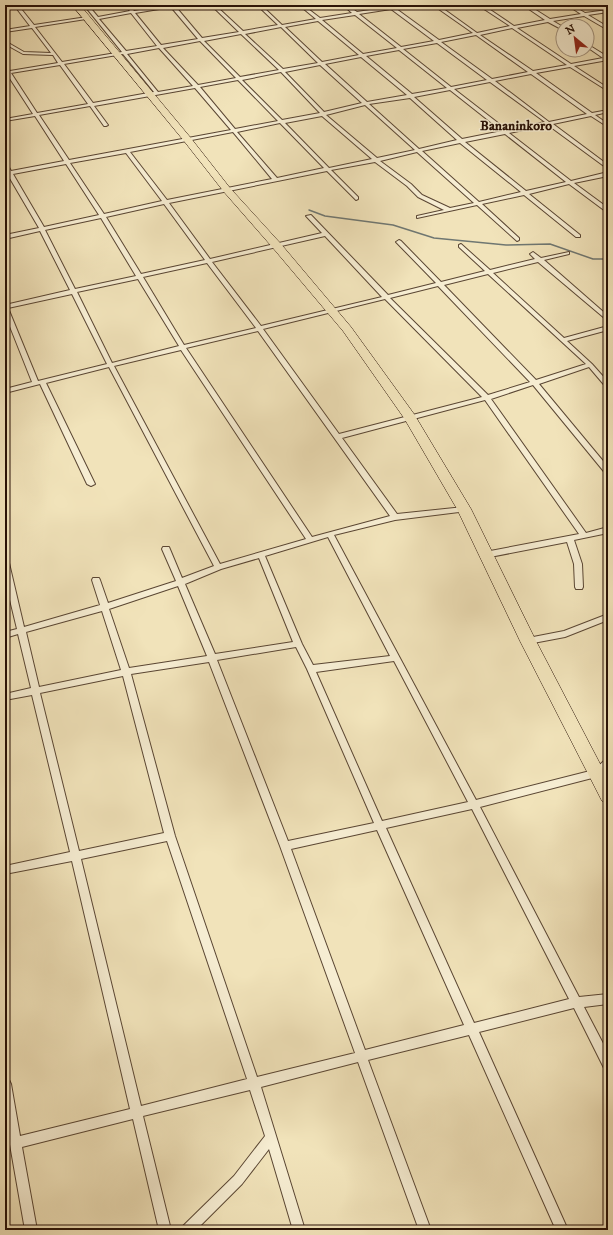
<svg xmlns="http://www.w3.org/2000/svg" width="613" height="1235" font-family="'IM FELL DW Pica',serif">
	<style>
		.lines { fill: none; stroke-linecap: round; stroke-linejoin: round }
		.stream { stroke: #6f7772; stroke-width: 1.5 }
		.street-casing { stroke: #5a4633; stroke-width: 2 }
		.highway-casing { stroke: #281106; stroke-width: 1 }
		.street { fill: #f6edd2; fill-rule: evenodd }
		.highway { fill: #f1e3ba; fill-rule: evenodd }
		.labels { text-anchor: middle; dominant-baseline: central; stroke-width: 3; stroke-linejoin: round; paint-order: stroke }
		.far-quarter-label { font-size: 14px; font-weight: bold; fill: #281106; stroke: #f6edd2 }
	</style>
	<rect width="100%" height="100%" fill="#f1e3ba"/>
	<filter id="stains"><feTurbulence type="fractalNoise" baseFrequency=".005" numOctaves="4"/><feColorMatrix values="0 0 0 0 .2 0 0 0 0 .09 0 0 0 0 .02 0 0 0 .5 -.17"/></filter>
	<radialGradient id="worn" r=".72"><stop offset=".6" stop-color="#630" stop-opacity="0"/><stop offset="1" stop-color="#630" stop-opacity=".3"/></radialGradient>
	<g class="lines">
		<path class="stream" d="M 309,210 L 325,216 L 393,225 L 434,238 L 506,245 L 550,244 L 593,259 L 608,259"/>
		<g class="street-casing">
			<path id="street" d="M 14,5 L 18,5 L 34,25 L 87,17 L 86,19 L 35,27 L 62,62 L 122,52 L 84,5 L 88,5 L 98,17 L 130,11 L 125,5 L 129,5 L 134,11 L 167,5 L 176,5 L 175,6 L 202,38 L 239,32 L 211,5 L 215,5 L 243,31 L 278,25 L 257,5 L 261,5 L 282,25 L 316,19 L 299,5 L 303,5 L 320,18 L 352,13 L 343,5 L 347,5 L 357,12 L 389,7 L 389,5 L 393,6 L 408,5 L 395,8 L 439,40 L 473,33 L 433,5 L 438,5 L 477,33 L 510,26 L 478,5 L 483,5 L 514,26 L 545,20 L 523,5 L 528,5 L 550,19 L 581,14 L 567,5 L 572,5 L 585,13 L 608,10 L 608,12 L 588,15 L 608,27 L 608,30 L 584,16 L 553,21 L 563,27 L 563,30 L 548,22 L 517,28 L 571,64 L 603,58 L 587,47 L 587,44 L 608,57 L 608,60 L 574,66 L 608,88 L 608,91 L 570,67 L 536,73 L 592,113 L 608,110 L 608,112 L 595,115 L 608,124 L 608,127 L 591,116 L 553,124 L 608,165 L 608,169 L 548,125 L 509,133 L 571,181 L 608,172 L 608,176 L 574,183 L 608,208 L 608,213 L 569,184 L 529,194 L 580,235 L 580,237 L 576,237 L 524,195 L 482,204 L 519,238 L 519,240 L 517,241 L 477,205 L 417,218 L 417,216 L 444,210 L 418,197 L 407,186 L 375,162 L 331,170 L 358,197 L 358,199 L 356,200 L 327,171 L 169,203 L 210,259 L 322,233 L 306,216 L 311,215 L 388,295 L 436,283 L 397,243 L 396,242 L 399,240 L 401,241 L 441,282 L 485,271 L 459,247 L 459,245 L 461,244 L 490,270 L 535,259 L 530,254 L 533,252 L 541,258 L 569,252 L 569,254 L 544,260 L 608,316 L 608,321 L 538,262 L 493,273 L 564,338 L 608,326 L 608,330 L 567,341 L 592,364 L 608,382 L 608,388 L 606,387 L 589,367 L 539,384 L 608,467 L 608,474 L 606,474 L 533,385 L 491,399 L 586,533 L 608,527 L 608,533 L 574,540 L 582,564 L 583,587 L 582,589 L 576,589 L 575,587 L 574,564 L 567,542 L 485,558 L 481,555 L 485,552 L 579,534 L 485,400 L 342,438 L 397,514 L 464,507 L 467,507 L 468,509 L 467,511 L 395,520 L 334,535 L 476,800 L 594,770 L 605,760 L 608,759 L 608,769 L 600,776 L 480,807 L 579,997 L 608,994 L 608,1004 L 584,1007 L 608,1053 L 608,1069 L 604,1068 L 574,1008 L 479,1032 L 568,1230 L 556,1230 L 469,1035 L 368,1060 L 431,1230 L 419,1230 L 358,1062 L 261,1087 L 305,1230 L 293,1230 L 269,1149 L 242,1184 L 196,1230 L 181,1230 L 183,1226 L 234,1176 L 265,1136 L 250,1090 L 143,1116 L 171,1230 L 159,1230 L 133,1119 L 22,1147 L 37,1230 L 25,1230 L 5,1116 L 5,1078 L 9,1080 L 11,1084 L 20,1136 L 130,1109 L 72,861 L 5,874 L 5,866 L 70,852 L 32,695 L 5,700 L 5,694 L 31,688 L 18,634 L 5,638 L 5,632 L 17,629 L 5,579 L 5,560 L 9,563 L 24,627 L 100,605 L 92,580 L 93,578 L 99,578 L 100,580 L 108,603 L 176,581 L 162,549 L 163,547 L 169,547 L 182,578 L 214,566 L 109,367 L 46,383 L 95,484 L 91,486 L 87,484 L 40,384 L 5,393 L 5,389 L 32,382 L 5,314 L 5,305 L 70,290 L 40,231 L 5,239 L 5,235 L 39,228 L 8,175 L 5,176 L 5,172 L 7,172 L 5,169 L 5,163 L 7,164 L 11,171 L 64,161 L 35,116 L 5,121 L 5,119 L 33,114 L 7,74 L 5,74 L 5,66 L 10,71 L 58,63 L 53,55 L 23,54 L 5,44 L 5,41 L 24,52 L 51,53 L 32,28 L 5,32 L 5,30 L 30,26 ZM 171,7 L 198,39 L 161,45 L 135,13 ZM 391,9 L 434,41 L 401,47 L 359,14 ZM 131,13 L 157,46 L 126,51 L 99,19 ZM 355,15 L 397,48 L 363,54 L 322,20 ZM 318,21 L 359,55 L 322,62 L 285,27 ZM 281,27 L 318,63 L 283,69 L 245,34 ZM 512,28 L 567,65 L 533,71 L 480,35 ZM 241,34 L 279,70 L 240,77 L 204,41 ZM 476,35 L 528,72 L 492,79 L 441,42 ZM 200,41 L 236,78 L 198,85 L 163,48 ZM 437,43 L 487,80 L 451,87 L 403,49 ZM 159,48 L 193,86 L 158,92 L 127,54 ZM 399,50 L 447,88 L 412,94 L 366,56 ZM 123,54 L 154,92 L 93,103 L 64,64 ZM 361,57 L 407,95 L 367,102 L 325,64 ZM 60,65 L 88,104 L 37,113 L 11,73 ZM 320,65 L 362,103 L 324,112 L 285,72 ZM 281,72 L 320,113 L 282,120 L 242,80 ZM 531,74 L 587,114 L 549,122 L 495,81 ZM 238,80 L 278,121 L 235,129 L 200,87 ZM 490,82 L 545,122 L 507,130 L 454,89 ZM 195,88 L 231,130 L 69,160 L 39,115 L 90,106 L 104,126 L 106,126 L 108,125 L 94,106 ZM 450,90 L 502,131 L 462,139 L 414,97 ZM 410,98 L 457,140 L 419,149 L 369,104 ZM 365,105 L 415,150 L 377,158 L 326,115 ZM 322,116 L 372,159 L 329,168 L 285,123 ZM 280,123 L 324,168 L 277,178 L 237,132 ZM 233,132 L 272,179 L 167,200 L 130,152 ZM 505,134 L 566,182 L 526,191 L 465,142 ZM 460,143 L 521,192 L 479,202 L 422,151 ZM 417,152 L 474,203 L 450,208 L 422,195 L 411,184 L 380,161 ZM 126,153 L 162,201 L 104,214 L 70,163 ZM 66,164 L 99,215 L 44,227 L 13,174 ZM 164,204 L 205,260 L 141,274 L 106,217 ZM 101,218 L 136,276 L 75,289 L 45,230 ZM 325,236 L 382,297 L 261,326 L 212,262 ZM 207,263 L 256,328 L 184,345 L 143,277 ZM 488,274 L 586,364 L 536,380 L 444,285 ZM 138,279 L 179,346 L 112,363 L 77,292 ZM 438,286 L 530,382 L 488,395 L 390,298 ZM 72,294 L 107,364 L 38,381 L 8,308 ZM 385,299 L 482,397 L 339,434 L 263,329 ZM 258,331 L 390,516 L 312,537 L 186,348 ZM 181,350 L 306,539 L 220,564 L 114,366 ZM 328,537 L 390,656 L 313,665 L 302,644 L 265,556 ZM 259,558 L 293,642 L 215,654 L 185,584 L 221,569 ZM 178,586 L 207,656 L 129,668 L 109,609 ZM 102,611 L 121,670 L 39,687 L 26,632 ZM 296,647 L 307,669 L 374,823 L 288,841 L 217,660 ZM 394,661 L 468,802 L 382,821 L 316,672 ZM 209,662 L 280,846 L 355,1053 L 257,1077 L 175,836 L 131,674 ZM 123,676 L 164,833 L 79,851 L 40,693 ZM 472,809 L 569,999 L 474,1023 L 386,828 ZM 377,830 L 464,1025 L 365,1050 L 291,849 ZM 167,841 L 247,1079 L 141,1106 L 81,859 Z
				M 608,614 L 608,620 L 565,637 L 528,644 L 525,643 L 524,641 L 525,639 L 528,638 L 564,631 Z"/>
		</g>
		<g class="highway-casing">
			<path id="highway" d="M 72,5 L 80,5 L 190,137 L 230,188 L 281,244 L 351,327 L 414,414 L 471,509 L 536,641 L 608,779 L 608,803 L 602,801 L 520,641 L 457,509 L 404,418 L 343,331 L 273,248 L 224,192 L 184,141 Z"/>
		</g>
		<use href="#street" class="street"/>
		<use href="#highway" class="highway"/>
	</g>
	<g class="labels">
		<g class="far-quarter-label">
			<text x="516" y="126">Bananinkoro</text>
		</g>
	</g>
	<rect width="613" height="1235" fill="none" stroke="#f1e3ba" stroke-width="20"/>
	<rect x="6" y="6" width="601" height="1223" fill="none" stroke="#281106" stroke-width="2"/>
	<rect x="10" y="10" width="593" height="1215" fill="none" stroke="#281106"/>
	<g transform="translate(575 38) rotate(331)"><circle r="19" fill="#f6edd2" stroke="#a49580"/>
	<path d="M0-3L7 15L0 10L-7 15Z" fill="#8f2418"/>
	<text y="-6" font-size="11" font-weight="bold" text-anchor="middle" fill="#281106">N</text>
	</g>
	<rect width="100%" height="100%" filter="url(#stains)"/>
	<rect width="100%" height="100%" fill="url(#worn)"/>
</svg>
